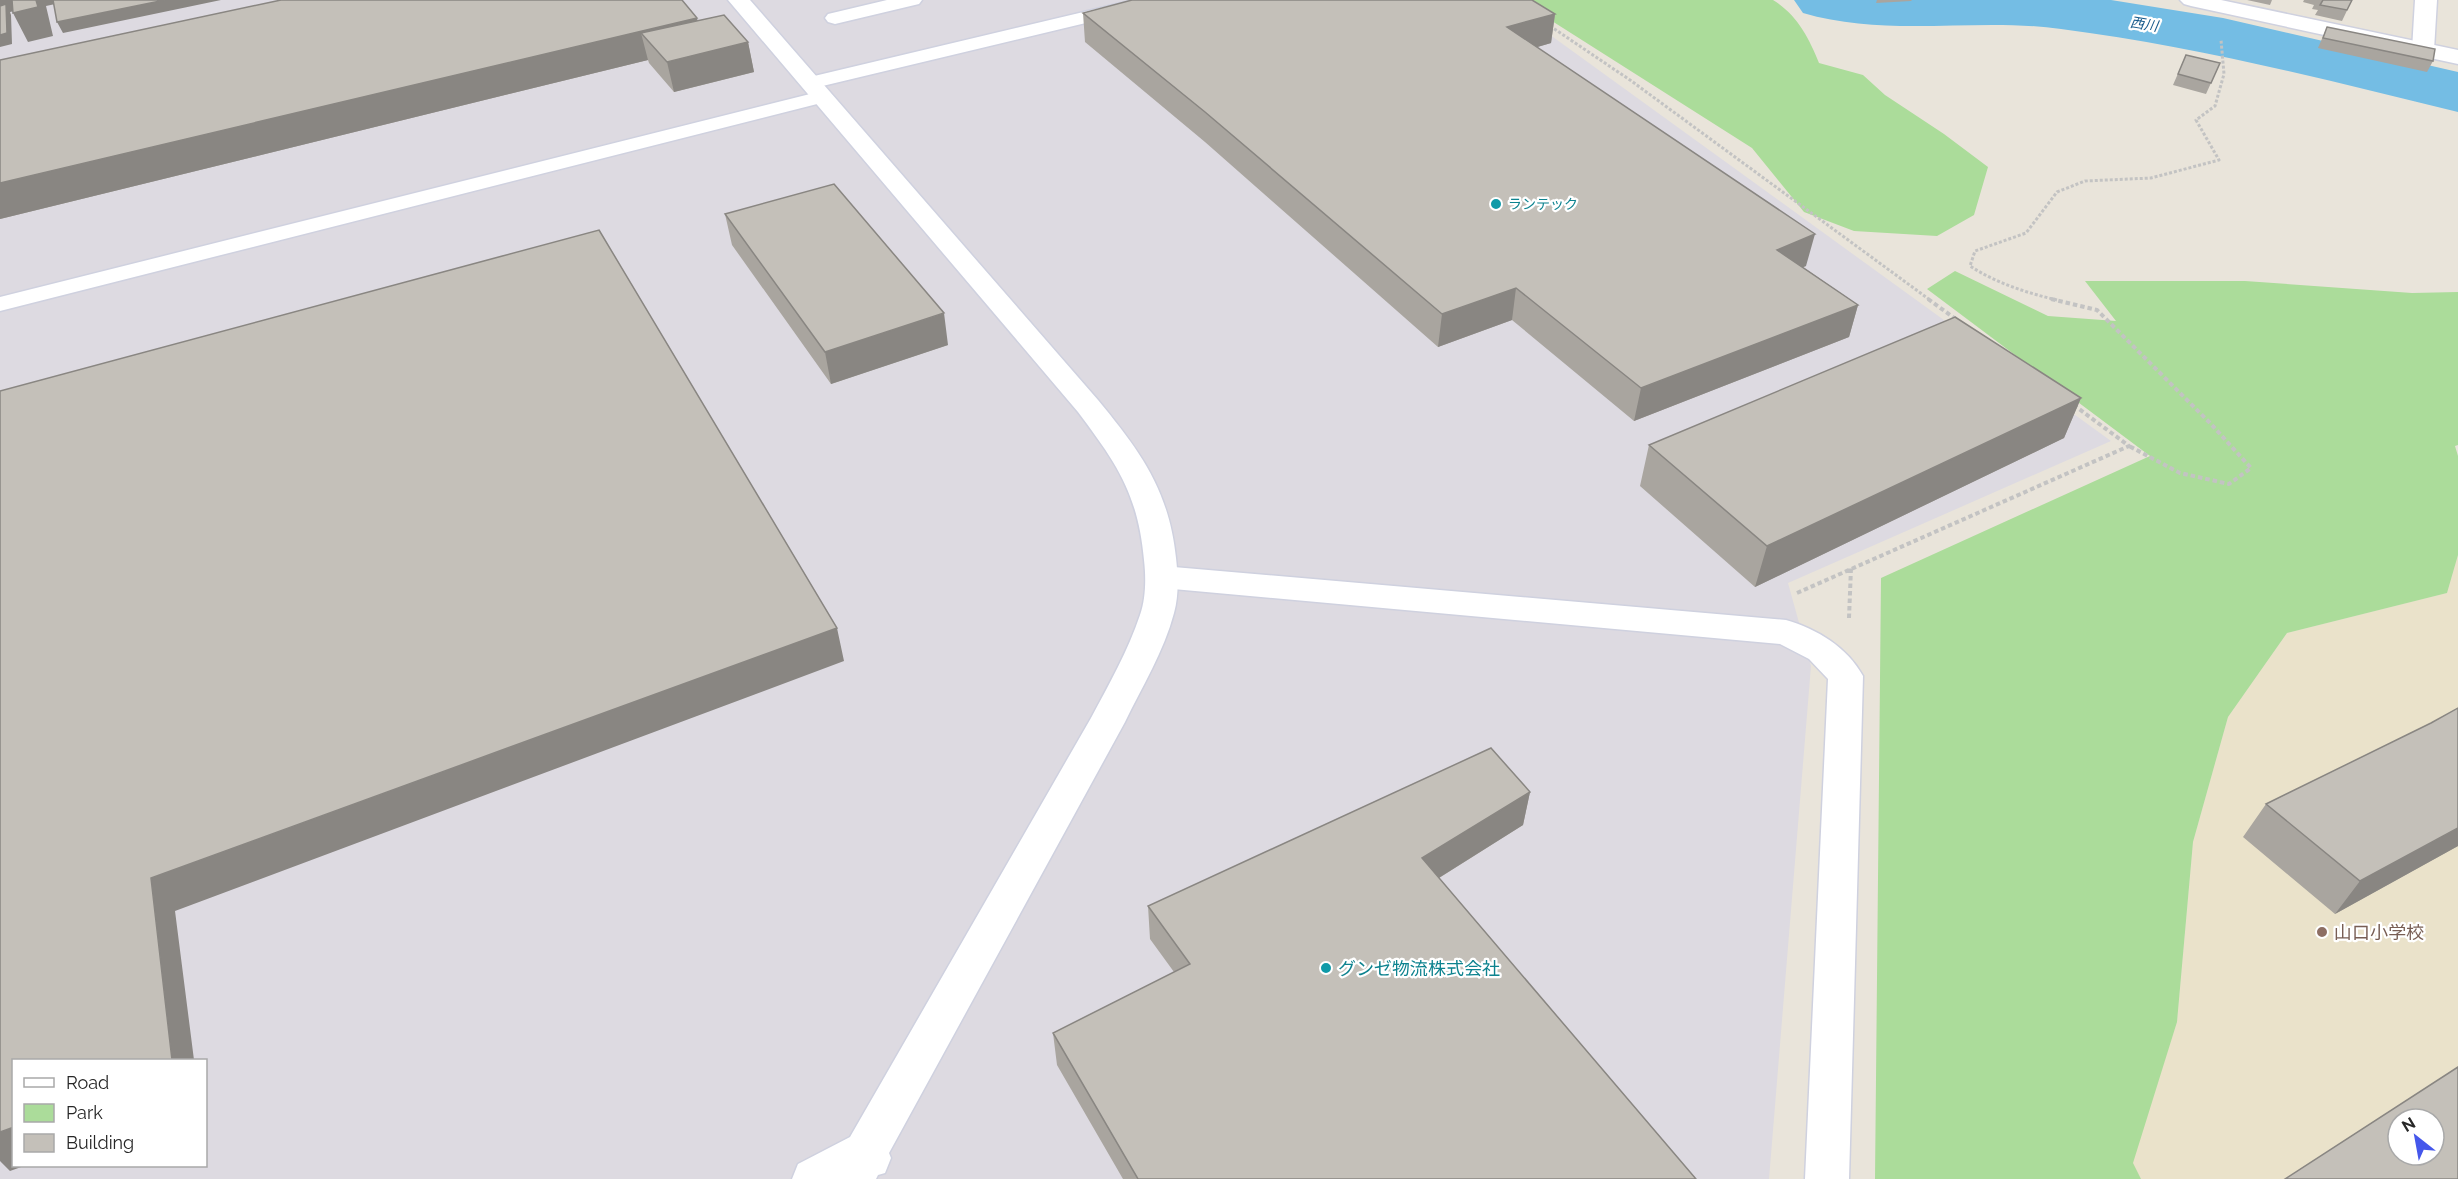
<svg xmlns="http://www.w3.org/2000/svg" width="2458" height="1179" font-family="Raleway,'Noto Sans JP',sans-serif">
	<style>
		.industrial { fill: #dddae1; fill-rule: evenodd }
		.education { fill: #eae2ca; fill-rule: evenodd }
		.green { fill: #abdc9a }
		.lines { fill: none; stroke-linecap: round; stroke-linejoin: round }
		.river { fill: #74bde4; fill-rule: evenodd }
		.lane-casing { stroke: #cfd1df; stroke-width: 3 }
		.street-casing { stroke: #cfd1df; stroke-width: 3 }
		.secondary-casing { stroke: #cfd1df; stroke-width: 3 }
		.path-far1 { stroke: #c3c3c3; stroke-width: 3; stroke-dasharray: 3 2; stroke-linecap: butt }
		.path { stroke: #c3c3c3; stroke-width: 4; stroke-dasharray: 4.5 3; stroke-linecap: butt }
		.lane { fill: #fff; fill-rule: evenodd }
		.street { fill: #fff; fill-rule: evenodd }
		.secondary { fill: #fff; fill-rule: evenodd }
		.wall { fill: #a9a59f }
		.shaded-wall { fill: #898682 }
		.building { fill: #c4c0b9; stroke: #898682; stroke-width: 1.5; fill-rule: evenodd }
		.culture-dot { fill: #0f9aa8; stroke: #fff; stroke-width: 2 }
		.education-dot { fill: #8d6e63; stroke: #fff; stroke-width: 2 }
		.labels { text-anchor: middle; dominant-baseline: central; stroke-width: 4.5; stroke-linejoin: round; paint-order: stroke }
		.far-water-label { font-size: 14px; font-style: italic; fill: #175a8b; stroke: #fff }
		.far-culture-label { font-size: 14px; fill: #0d838f; stroke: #fff; text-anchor: start }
		.near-education-label { font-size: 18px; fill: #785e54; stroke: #fff; text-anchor: start }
		.near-culture-label { font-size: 18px; fill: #0d838f; stroke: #fff; text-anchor: start }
	</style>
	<rect width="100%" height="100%" fill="#e9e4da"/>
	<path class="industrial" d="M 0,0 L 1502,0 L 2111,441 L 1788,583 L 1811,666 L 1769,1179 L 0,1179 ZM 14,1060 L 206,1060 L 206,1166 L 14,1166 Z"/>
	<path class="education" d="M 2458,555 L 2458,1179 L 2141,1179 L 2132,1163 L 2177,1022 L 2193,842 L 2228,717 L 2287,633 L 2447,593 ZM 2398,1119 L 2434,1119 L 2434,1155 L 2398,1155 Z"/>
	<path class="green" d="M 1519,0 L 1773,0 C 1797,15 1809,38 1819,63 L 1863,75 L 1885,95 L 1944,134 L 1988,167 L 1974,215 L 1937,236 L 1854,231 L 1804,212 L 1752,148 Z
		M 1955,271 L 2048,316 L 2116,321 L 2085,281 L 2245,281 L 2412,293 L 2458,292 L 2458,445 L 2455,446 L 2458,456 L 2458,555 L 2447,593 L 2287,633 L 2228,717 L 2193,842 L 2177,1022 L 2133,1163 L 2141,1179 L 1875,1179 L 1881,578 L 2150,456 L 1927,289 Z"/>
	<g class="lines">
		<path class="river" d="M 1794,0 L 2111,0 L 2223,18 L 2458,72 L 2458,112 C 2327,80 2195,46 2061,29 C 1975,17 1888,38 1803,13 Z"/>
		<g class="lane-casing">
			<path id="lane" d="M 887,0 L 922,0 L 919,4 L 835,24 L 828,22 L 825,18 L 828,14 Z
				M 1134,0 L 1168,0 L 1165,4 L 810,89 L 803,87 L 800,83 L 803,79 L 810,77 Z
				M 822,91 L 829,93 L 832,97 L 829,101 L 0,311 L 0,297 Z"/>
		</g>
		<g class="street-casing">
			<path id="street" d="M 2415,0 L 2437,0 L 2434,50 L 2431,55 L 2423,57 L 2415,55 L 2412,50 Z
				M 1162,566 L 1786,620 C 1817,629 1847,647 1863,676 L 1849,1179 L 1805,1179 L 1828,679 L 1809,659 L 1780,644 L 1162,588 L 1150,585 L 1146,577 L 1150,569 Z"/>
		</g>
		<g class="secondary-casing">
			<path id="secondary" d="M 728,0 L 750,0 L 1098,400 C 1140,451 1169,490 1176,558 C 1178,576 1179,595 1174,613 C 1164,651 1142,687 1125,722 L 889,1153 L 891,1158 L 885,1173 L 878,1175 L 876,1179 L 792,1179 L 798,1164 L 850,1137 L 1091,718 C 1109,684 1128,651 1140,615 C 1146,598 1146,577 1144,560 C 1138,494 1117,464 1078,412 Z
				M 2180,0 L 2221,0 L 2458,50 L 2458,64 L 2191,6 L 2184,4 Z"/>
		</g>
		<path class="path-far1" d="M 1550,26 L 1630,80 L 1930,300
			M 2057,300 C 2027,293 1996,283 1970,266 L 1975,251 L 2026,233 L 2057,192 L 2085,181 L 2151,178 L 2219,160 L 2196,120 L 2215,106 L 2224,74 L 2221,40"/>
		<path class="path" d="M 1928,299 L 1957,320
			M 2051,299 L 2097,310 L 2211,424 L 2251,468 L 2229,484 L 2180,473 L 2129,446
			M 1797,593 L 2129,446 L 2075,406
			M 1849,618 L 1851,568"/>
		<use href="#lane" class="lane"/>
		<use href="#street" class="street"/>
		<use href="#secondary" class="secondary"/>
	</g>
	<path class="wall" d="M 1877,0 L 1912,0 L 1911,1 L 1876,3 Z
		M 2247,0 L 2272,0 L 2270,5 Z
		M 2304,0 L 2352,0 L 2342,21 L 2315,15 L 2318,10 L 2312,9 L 2314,5 L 2303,2 Z
		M 1083,13 L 1555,14 L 1551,43 L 1537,47 L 1806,266 L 1803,267 L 1858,305 L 1849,337 L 1634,421 L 1512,320 L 1438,347 L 1205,142 L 1085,42 Z
		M 697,18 L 697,21 L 748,42 L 754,72 L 674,92 L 649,63 L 648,60 L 0,219 L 0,60 Z
		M 2327,27 L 2433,61 L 2427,72 L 2318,48 Z
		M 2186,55 L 2220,63 L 2206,94 L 2173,85 Z
		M 725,214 L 948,345 L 831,384 L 732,245 Z
		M 2081,398 L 2064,438 L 1755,587 L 1640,486 L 1649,445 Z
		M 2458,708 L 2458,846 L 2335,914 L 2243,837 L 2266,804 L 2431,723 Z
		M 1530,792 L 1523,825 L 1439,878 L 1696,1179 L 1123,1179 L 1057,1065 L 1053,1033 L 1174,972 L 1150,939 L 1148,906 Z"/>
	<path class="shaded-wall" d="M 0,0 L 19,0 L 24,9 L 10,12 L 11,15 L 12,44 L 0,47 Z
		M 36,0 L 74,0 L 46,6 L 53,36 L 28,42 L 13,13 Z
		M 165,0 L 221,0 L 63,33 L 57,22 Z
		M 1555,14 L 1551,43 L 1504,57 L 1507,27 Z
		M 697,18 L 703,47 L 641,33 L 648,60 L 0,219 L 0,183 Z
		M 748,42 L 754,72 L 674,92 L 667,62 Z
		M 1815,234 L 1806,266 L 1768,281 L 1777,250 Z
		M 1516,288 L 1512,320 L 1438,347 L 1442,314 Z
		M 1858,305 L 1849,337 L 1634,421 L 1641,388 Z
		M 944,313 L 948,345 L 831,384 L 825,352 Z
		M 2081,398 L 2064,438 L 1755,587 L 1767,546 Z
		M 837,628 L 844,661 L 175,911 L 194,1060 L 172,1060 L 151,878 Z
		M 1530,792 L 1523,825 L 1418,891 L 1422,858 Z
		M 2458,828 L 2458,846 L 2335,914 L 2360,881 Z
		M 14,1127 L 14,1166 L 24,1166 L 10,1171 L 0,1161 L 0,1132 Z"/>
	<path class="building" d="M 12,0 L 36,0 L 38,7 L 13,13 Z
		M 53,0 L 165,0 L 57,22 Z
		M 281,0 L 682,0 L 697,18 L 0,183 L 0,60 Z
		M 1132,0 L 1532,0 L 1555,14 L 1507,27 L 1815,234 L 1777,250 L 1858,305 L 1641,388 L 1516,288 L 1442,314 L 1205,112 L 1083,13 Z
		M 2323,0 L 2352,0 L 2347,10 L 2320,5 Z
		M 6,4 L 7,33 L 0,35 L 0,6 Z
		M 724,15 L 748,42 L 667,62 L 641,33 Z
		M 2327,27 L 2435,49 L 2433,61 L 2323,38 Z
		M 2186,55 L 2220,63 L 2211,83 L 2178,74 Z
		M 834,184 L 944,313 L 825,352 L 725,214 Z
		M 599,230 L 837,628 L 151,878 L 172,1060 L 14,1060 L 14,1127 L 0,1132 L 0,391 Z
		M 1955,317 L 2081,398 L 1767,546 L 1649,445 Z
		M 2458,708 L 2458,828 L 2360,881 L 2266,804 L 2431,723 Z
		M 1491,748 L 1530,792 L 1422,858 L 1696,1179 L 1138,1179 L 1053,1033 L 1190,964 L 1148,906 Z
		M 2458,1067 L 2458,1179 L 2285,1179 ZM 2398,1119 L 2434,1119 L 2434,1155 L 2398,1155 Z"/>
	<g class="culture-dot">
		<circle cx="1496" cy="204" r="6"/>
		<circle cx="1326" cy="968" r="6"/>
	</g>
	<circle class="education-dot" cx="2322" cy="932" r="6"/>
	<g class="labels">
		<g class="far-water-label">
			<text transform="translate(2144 24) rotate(9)">西川</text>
		</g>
		<g class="far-culture-label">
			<text x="1508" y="204">ランテック</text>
		</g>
		<g class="near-education-label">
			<text x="2334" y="932">山口小学校</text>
		</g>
		<g class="near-culture-label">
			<text x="1338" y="968">グンゼ物流株式会社</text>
		</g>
	</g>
	<rect x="12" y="1059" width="195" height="108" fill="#ffffff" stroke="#a9a9a9" stroke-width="1.5"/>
	<rect x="24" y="1078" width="30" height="9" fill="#ffffff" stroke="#a9a9a9" stroke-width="1.5"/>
	<text x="66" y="1089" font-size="18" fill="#272727">Road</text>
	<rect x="24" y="1104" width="30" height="18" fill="#abdc9a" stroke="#a9a9a9" stroke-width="1.5"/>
	<text x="66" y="1119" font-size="18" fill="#272727">Park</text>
	<rect x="24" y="1134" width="30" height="18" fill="#c4c0b9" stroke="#a9a9a9" stroke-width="1.5"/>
	<text x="66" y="1149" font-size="18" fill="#272727">Building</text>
	<g transform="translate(2416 1137) rotate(329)"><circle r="28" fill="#ffffff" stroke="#a9a9a9" stroke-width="1.5"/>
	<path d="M0-4.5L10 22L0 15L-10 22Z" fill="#4557eb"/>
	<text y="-9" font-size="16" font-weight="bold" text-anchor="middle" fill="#272727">N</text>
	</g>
</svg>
